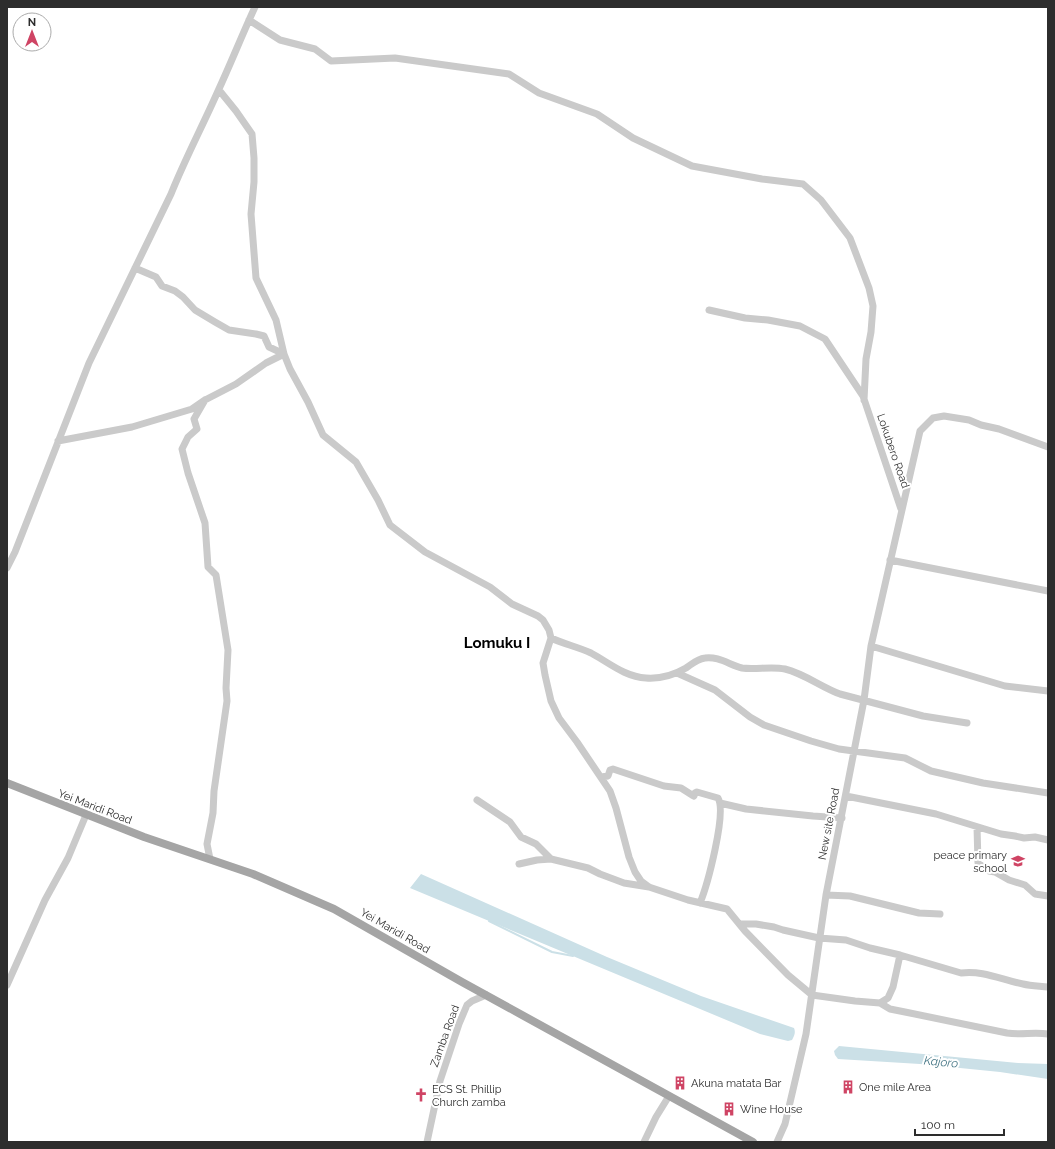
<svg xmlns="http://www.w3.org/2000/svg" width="1055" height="1149" font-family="Raleway,sans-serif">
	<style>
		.water { fill: #cbe0e7 }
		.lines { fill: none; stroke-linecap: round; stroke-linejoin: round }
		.stream { stroke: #cbe0e7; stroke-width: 2 }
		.minor { stroke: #cacaca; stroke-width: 7 }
		.major { stroke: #a5a5a5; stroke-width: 8 }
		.labels { text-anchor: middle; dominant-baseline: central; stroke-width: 4; stroke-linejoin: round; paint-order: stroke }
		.street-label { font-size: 11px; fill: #2d2d2d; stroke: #fff }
		.poi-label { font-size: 11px; fill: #2d2d2d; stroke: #fff; text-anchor: start }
		.water-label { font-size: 12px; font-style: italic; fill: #457685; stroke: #fff }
		.district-label { font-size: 15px; font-weight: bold; fill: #000; stroke: #fff }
	</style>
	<rect width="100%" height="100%" fill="#fff"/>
	<path class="water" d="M 421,874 L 607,957 L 701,996 L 794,1028 C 796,1033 794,1036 792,1040 L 788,1041 L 760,1034 L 410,888 Z
		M 839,1046 L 1018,1063 L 1048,1064 L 1048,1079 L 1000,1072 L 920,1064 L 838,1059 L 835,1055 L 834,1051 Z"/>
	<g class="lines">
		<path class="stream" d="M 489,921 L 552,952 L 573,956"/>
		<path class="minor" d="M 249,20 L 280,40 L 315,49 L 331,61 L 395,58 L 509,74 L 539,93 L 597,114 L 633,138 L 692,166 L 762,179 L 803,184 L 821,200 L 850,238 L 869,288 L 873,306 L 871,332 L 866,359 L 864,400
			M 219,90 L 236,111 L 252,134 L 254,158 L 254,182 L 251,214 L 256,278 L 276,320 L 284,354 L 290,369 L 308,402 L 323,435 L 356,462 L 378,500 L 390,525 L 425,552 L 490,587 L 512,604 L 538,616 L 543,620 L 549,630 L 551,638 L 543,663 L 545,675 L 551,701 L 559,718 L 577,742 L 610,791 L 616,808 L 629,857 L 635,872 L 641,881 L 649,887 L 688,900 L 727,909 L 745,931 L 788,975 L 812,995 L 855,1001 L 880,1003 L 890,1009 L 905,1012 L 1007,1033 C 1021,1035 1034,1032 1048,1034
			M 135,268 L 156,277 L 162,286 L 175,291 L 183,297 L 195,310 L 215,322 L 229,330 L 256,334 L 264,336 L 269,347 L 284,354
			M 709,310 L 745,318 L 768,320 L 800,326 L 825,339 L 863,396 L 901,509
			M 205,400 L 194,419 L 197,429 L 188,437 L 182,449 L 188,473 L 205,523 L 208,567 L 216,575 L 228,650 L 226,688 L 227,701 L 214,791 L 213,813 L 207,844 L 210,859
			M 58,441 L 132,427 L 192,409 L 205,400 L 236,384 L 266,363 L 284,354
			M 890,560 L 1048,591
			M 7,568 L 15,552 L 89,363 L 171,194 C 185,159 203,125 218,91 C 231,63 242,35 255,7
			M 551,638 C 564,644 578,647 591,653 C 608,662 625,677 646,678 C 660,679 674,675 686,668 C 692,664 697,659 705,658 C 718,656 730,665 742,668 C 756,670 771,666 785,669 C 805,674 821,687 840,694 L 923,716 L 967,723
			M 871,646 L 1005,686 L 1048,691
			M 677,673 L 715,690 L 750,717 L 764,725 L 811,741 L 839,749 L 905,758 L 931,771 L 983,783 L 1048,793
			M 601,777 L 608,776 L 610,770 L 613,769 L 664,786 L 681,788 L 692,795 L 694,796 L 695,793 L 697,792 L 718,798 C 727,813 707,886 700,903
			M 846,796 L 936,814 L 1001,834 L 1015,836 L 1024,838 L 1035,837 L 1048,840
			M 477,800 L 510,822 L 521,837 L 536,844 L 551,859 L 588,868 L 600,874 L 624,883 L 649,887
			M 720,803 L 746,809 L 813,816 L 842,818
			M 977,827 L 978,863 L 989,871 L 995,872 L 1009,880 L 1025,885 L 1035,894 L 1048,896
			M 519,864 L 537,860 L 551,859
			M 826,895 L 850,896 L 919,913 L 940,914
			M 741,924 L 756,924 L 774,927 L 783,930 L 819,938 L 846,940 L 870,948 L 900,955 L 961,973 C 983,970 1002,980 1023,984 C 1031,986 1040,986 1048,987
			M 7,985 L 45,900 L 68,858 L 86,815
			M 880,1003 L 888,998 L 893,987 L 900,955
			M 427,1142 L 440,1081 L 459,1024 L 467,1005 L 472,1001 L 486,995
			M 644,1142 L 656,1117 L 669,1096
			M 777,1142 L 785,1124 L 806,1034 L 826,895 L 864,700 L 871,646 L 920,431 L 933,418 L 944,416 L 969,420 L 981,425 L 999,429 L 1048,447"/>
		<path class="major" d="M 7,783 L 144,837 L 253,874 L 334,909 L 462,982 L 753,1142"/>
	</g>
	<defs>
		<g id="school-bare" transform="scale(1.08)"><path d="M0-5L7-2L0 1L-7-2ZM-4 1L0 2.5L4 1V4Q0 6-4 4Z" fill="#cf4464" stroke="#fff" stroke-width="2.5" paint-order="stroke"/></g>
		<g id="building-bare" transform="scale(1.08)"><path d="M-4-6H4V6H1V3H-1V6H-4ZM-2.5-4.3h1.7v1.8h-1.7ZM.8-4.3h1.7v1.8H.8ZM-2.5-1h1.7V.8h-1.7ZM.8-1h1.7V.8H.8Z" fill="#cf4464" stroke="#fff" stroke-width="2.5" paint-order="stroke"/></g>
		<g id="church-bare" transform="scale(1.08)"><path d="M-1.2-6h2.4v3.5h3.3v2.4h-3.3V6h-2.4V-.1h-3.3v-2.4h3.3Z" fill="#cf4464" stroke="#fff" stroke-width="2.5" paint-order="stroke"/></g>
	</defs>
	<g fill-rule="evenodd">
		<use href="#school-bare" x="1018" y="861"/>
		<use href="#building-bare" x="680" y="1083"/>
		<use href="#building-bare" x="848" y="1087"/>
		<use href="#church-bare" x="421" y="1095"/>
		<use href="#building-bare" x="729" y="1109"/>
	</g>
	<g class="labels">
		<g class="street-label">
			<text transform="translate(893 451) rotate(71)">Lokubero Road</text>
			<text transform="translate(95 807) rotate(21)">Yei Maridi Road</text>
			<text transform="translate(829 824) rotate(-79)">New site Road</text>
			<text transform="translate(395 931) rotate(30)">Yei Maridi Road</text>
			<text transform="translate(445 1036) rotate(-70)">Zamba Road</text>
		</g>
		<g class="poi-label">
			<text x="1007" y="855" text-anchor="end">peace primary<tspan x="1007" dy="13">school</tspan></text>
			<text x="691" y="1083">Akuna matata Bar</text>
			<text x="859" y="1087">One mile Area</text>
			<text x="432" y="1089">ECS St. Phillip<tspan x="432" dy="13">Church zamba</tspan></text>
			<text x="740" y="1109">Wine House</text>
		</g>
		<g class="water-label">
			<text transform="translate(941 1062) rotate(5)">Kajoro</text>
		</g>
		<g class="district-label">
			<text x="497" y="643">Lomuku I</text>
		</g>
	</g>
	<rect width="1055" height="1149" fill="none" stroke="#2d2d2d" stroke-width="16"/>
	<g transform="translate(32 32)"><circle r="19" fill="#ffffff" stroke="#ababab"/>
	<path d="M0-3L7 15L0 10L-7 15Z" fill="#cf4464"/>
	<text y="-6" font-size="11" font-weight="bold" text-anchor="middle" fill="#2d2d2d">N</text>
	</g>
	<path d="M915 1129v6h89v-6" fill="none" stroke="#2d2d2d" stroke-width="2"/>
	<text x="921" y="1129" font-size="12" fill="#2d2d2d" stroke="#ffffff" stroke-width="3" paint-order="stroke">100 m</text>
</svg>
